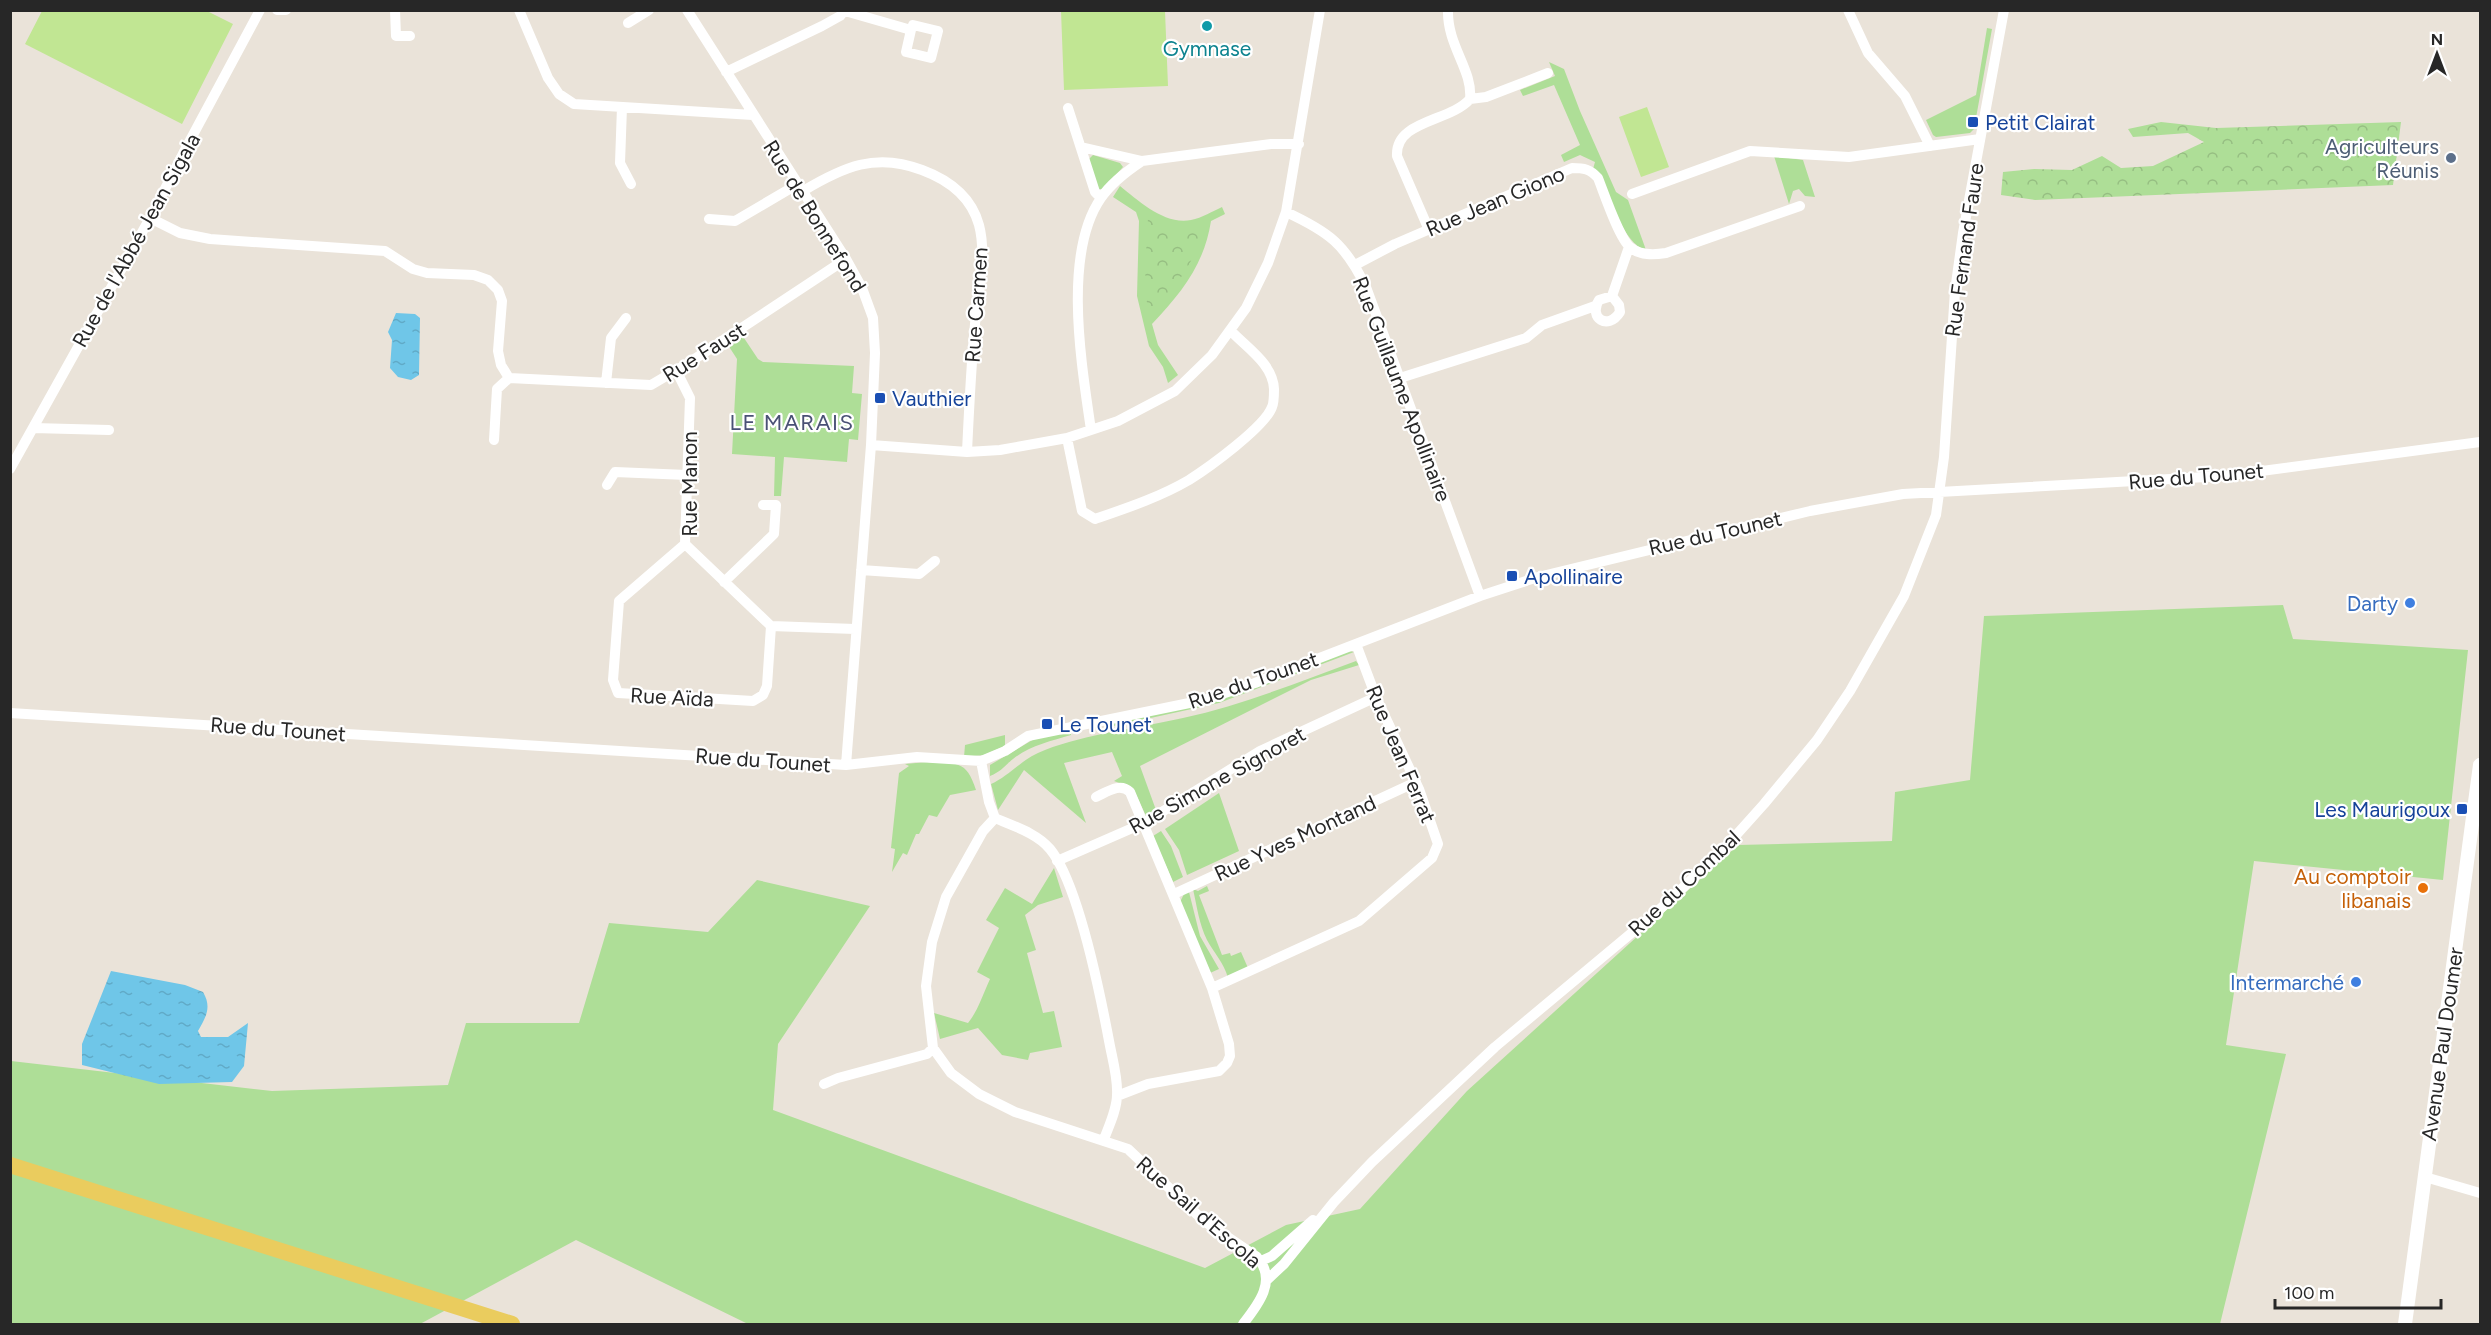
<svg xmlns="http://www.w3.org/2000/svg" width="2491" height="1335" font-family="Figtree,sans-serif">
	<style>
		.grass { fill: #aede97 }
		.forest { fill: url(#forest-crowns) }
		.pitch { fill: #c1e693 }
		.water { fill: url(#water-ripples) }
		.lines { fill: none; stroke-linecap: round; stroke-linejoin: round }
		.minor { stroke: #fff; stroke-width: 10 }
		.secondary { stroke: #fff; stroke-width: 14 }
		.primary { stroke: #eacc5e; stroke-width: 16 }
		.culture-dot { fill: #0f9aa8; stroke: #fff; stroke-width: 2 }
		.transit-dot { fill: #1a4fb4; stroke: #fff; stroke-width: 2 }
		.service-dot { fill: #5c6f8a; stroke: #fff; stroke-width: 2 }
		.shop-dot { fill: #3f7fe0; stroke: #fff; stroke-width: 2 }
		.food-dot { fill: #e8710a; stroke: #fff; stroke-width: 2 }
		.labels { text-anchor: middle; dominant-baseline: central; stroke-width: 4.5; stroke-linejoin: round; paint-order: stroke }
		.culture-label { font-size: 21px; fill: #0d838f; stroke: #fff }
		.transit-label { font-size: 21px; fill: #164399; stroke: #fff; text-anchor: start }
		.service-label { font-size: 21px; fill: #4e5e75; stroke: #fff; text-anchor: end }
		.street-label { font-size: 21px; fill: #272727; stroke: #fff }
		.shop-label { font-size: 21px; fill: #366cbe; stroke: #fff; text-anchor: end }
		.food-label { font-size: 21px; fill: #c56008; stroke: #fff; text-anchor: end }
		.neighbourhood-label { font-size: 22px; letter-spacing: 1.5px; fill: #4a5175; stroke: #fff }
	</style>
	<defs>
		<pattern id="forest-crowns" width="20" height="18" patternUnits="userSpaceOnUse" patternTransform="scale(1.5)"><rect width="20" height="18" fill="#aede97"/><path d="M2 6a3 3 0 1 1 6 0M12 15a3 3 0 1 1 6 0" fill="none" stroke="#96be82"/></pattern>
		<pattern id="water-ripples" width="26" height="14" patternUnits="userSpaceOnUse" patternTransform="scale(1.5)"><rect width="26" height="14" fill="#6fc6e8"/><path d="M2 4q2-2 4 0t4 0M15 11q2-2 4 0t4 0" fill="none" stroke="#60aac7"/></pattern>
	</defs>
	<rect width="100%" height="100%" fill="#eae3d9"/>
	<path class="grass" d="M 1987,28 L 1992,29 L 1974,129 L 1970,133 L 1936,137 L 1933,135 L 1926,120 L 1976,95 Z
		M 1549,62 L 1564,69 L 1580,111 L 1616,192 L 1628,200 L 1646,250 C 1623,244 1610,196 1601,175 L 1593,169 L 1595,162 L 1580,155 L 1564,162 L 1561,155 L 1580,145 L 1554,85 L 1523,96 L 1520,90 L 1555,76 Z
		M 1093,155 L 1120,163 L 1123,167 L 1103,189 L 1098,189 L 1089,159 Z
		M 1774,156 L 1803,160 L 1815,197 L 1805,196 L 1799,189 L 1793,191 L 1789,204 Z
		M 1120,186 C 1139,201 1164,225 1191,220 C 1202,218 1213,211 1222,207 L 1225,214 L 1211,221 C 1204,265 1182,292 1152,324 L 1158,345 L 1178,375 L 1168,383 L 1163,367 L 1149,346 L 1137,296 L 1139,221 L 1136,212 L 1113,197 Z
		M 742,335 L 758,359 L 763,362 L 854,366 L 852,393 L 862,394 L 858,440 L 849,439 L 847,462 L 784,457 L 781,496 L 774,496 L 775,457 L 732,454 L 737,359 L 728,345 Z
		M 2283,605 L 2293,639 L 2468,650 L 2443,880 L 2254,861 L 2226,1045 L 2286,1054 L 2220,1324 L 748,1324 L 576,1240 L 420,1324 L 11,1324 L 11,1061 L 272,1091 L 448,1085 L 466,1023 L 579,1023 L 609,923 L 708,932 L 757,880 L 870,906 L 778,1044 L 773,1110 L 1205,1268 L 1286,1225 L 1360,1209 L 1467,1091 L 1738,845 L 1892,841 L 1895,792 L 1970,780 L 1984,616 Z
		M 1349,651 L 1354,652 L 1219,703 L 1105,728 L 1104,724 L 1195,705 Z
		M 1356,661 L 1359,665 L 1311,680 L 1140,766 L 1156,810 L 1146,816 L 1133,788 L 1114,781 L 1122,776 L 1112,752 L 1064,763 L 1086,823 L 1024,770 L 998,810 L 991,784 C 1011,775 1022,758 1045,750 C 1086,734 1139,728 1183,718 C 1242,705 1299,682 1356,661 Z
		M 1071,732 L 1071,735 C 1051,741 1029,746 1013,759 C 1003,767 1002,771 990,776 L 990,765 L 1034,739 Z
		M 1005,735 L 1005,746 L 984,755 L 964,757 L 965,745 Z
		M 927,762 C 957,764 966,759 976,790 L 950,795 L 937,817 L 929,815 L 919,834 L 916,834 L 907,855 L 903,853 L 892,872 L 895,849 L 891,848 L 899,773 L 909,766 L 905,764 Z
		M 1219,793 L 1239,851 L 1187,875 L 1179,850 L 1165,829 Z
		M 1161,831 L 1171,846 L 1183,877 L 1173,882 L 1153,836 Z
		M 1054,868 L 1063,897 L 1038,905 L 1025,915 L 1036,950 L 1027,953 L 1043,1013 L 1054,1011 L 1062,1047 L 1030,1053 L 1028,1060 L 1002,1055 L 978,1028 L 940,1039 L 934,1013 L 968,1023 C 978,1011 983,994 990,979 L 977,972 L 999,928 L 986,920 L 1005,888 L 1032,904 Z
		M 1207,886 L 1209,891 L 1199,895 L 1222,955 L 1230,953 L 1231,956 L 1241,952 L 1248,968 L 1228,978 C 1224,963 1214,953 1207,940 C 1199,924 1197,907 1193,889 L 1198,891 Z
		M 1189,892 L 1200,936 L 1219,969 L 1210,973 L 1180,902 L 1184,894 Z"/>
	<path class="forest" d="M 2161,122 L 2216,128 L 2401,122 L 2393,185 L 2035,200 L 2001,195 L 2003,172 L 2034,169 L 2072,170 L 2102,156 L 2121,168 L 2153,166 L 2204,142 L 2188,133 L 2133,137 L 2128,129 Z
		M 1148,217 C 1166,226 1182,231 1202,225 C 1198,261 1174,289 1149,315 C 1142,282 1147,250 1148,217 Z"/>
	<path class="pitch" d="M 42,11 L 207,11 L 233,24 L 182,124 L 25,44 Z
		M 1061,11 L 1165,11 L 1168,86 L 1064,90 Z
		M 1647,107 L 1669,167 L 1641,177 L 1619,117 Z"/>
	<path class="water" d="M 396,313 L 415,314 L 420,318 L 419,375 L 411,380 L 398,377 L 390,368 L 392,340 L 388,332 Z
		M 111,971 L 185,985 L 203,992 C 212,1007 206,1017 198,1031 L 201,1037 L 228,1037 L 248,1023 L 244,1066 L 232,1082 L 159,1084 L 82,1065 L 82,1044 Z"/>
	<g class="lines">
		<path class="minor" d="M 277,10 L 286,10
			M 395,10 L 396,36 L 410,36
			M 519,10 L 548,78 L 559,94 L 574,104 L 753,115
			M 687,10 L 846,259 L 862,288 L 873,318 L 875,353 L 871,445 L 846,765
			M 1848,10 L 1868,53 L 1905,96 L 1930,146
			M 845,11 L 911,30 L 906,52 L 931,58 L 938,31 L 913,25 L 911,30
			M 628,23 L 649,10
			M 726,72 L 822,26 L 840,16 L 845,10
			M 1470,99 L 1486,97 L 1548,73
			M 622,107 L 620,163 L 631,184
			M 1068,108 L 1095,192 L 1101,198
			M 1081,147 L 1142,161
			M 803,191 C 843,167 876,152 922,170 C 949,180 971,196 979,225 C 987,255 978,293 975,324 C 971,367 969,409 967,452
			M 1632,194 L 1750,151 L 1849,157 L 1980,139
			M 1286,212 C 1329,232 1345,244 1366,287 L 1480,596
			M 150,218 L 180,233 L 210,239 L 385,251 L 413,269 L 427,273 L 474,275 L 488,280 L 498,290 L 502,301 L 498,351 L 501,365 L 509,378 L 497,389 L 494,440
			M 709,219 L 735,221 L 798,184
			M 1429,230 L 1397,156 C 1395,120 1450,122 1470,99 C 1473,70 1447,46 1448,10
			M 1355,265 L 1395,244 L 1572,168 C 1584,168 1590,169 1598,178 C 1604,193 1619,238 1630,247 C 1640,256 1654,255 1666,253 L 1800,206
			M 1612,296 L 1619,305 L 1620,312 C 1608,331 1588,318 1599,300 L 1612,296 L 1629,247
			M 676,370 L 690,398 L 685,544 L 771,626 L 855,629
			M 509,378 L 651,385 L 690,362 L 846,259
			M 1400,378 L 1526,338 L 1542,325 L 1595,306
			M 606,383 L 611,338 L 626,318
			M 33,428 L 109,430
			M 1091,430 C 1082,367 1062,254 1101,198 C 1111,183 1127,171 1142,161 L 1271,144 L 1299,144
			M 1067,438 L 1082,511 L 1095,519 C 1127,508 1160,497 1189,480 C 1208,468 1265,427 1272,407 C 1274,403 1274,394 1274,389 C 1273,364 1247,348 1231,331
			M 871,445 L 967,452 L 1000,450 L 1067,438 L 1118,421 L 1175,391 L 1212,355 L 1246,308 L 1268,263 L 1286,212 L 1320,10
			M 10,469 L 150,218 L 187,146 L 260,10
			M 607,485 L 615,472 L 687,475
			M 685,544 L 619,601 L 613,680 L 618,693 L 753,701 L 763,695 L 767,686 L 771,626
			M 861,570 L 919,574 L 935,561
			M 724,582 L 774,534 L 776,505 L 763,505
			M 10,713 L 846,765 L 917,757 L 981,761 L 1005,751 L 1028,736 L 1204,700 L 1255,683 L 1480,596 L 1538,577 L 1810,511 L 1903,494 L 2224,476 L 2480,442
			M 981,761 L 989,802 L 995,818 C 1013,826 1037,833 1050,849 C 1079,884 1101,998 1110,1046 C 1113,1061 1118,1079 1117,1095 C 1117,1109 1109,1126 1104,1139
			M 1096,797 C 1107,792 1120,782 1130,792 L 1212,988 L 1229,1044 L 1230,1056 L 1227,1063 L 1219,1071 L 1148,1084 L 1117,1096
			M 995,818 L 983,831 L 946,897 L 932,942 L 926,986 L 933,1048 L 951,1073 L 979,1094 L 1015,1112 L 1128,1149 L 1204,1221 L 1257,1257 C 1278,1280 1258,1305 1243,1324
			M 1057,861 L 1144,823 L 1260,751 L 1376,697
			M 1174,894 L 1416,782
			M 1212,988 L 1359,921 L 1432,858 L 1438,844 L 1419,789 L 1376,697 L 1356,644
			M 824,1084 L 838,1078 L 927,1054 L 933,1048
			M 2425,1177 L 2480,1193
			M 1261,1261 L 1272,1256 L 1313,1220
			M 1266,1281 L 1284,1264 L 1334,1202 L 1372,1162 L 1495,1047 L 1659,910 L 1721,852 L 1764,804 L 1817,740 L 1850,691 L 1904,596 L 1936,515 L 1944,457 L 1955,291 L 1963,233 L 2004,10"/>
		<path class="secondary" d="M 2405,1324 L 2480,765"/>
		<path class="primary" d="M 10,1165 L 512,1324"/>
	</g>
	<circle class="culture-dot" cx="1207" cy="26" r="6"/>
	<g class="transit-dot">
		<rect x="1967" y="116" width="12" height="12" rx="3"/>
		<rect x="874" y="392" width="12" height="12" rx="3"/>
		<rect x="1506" y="570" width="12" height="12" rx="3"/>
		<rect x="1041" y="718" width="12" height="12" rx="3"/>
		<rect x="2456" y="803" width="12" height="12" rx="3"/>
	</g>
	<circle class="service-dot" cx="2451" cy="158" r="6"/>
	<g class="shop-dot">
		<circle cx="2410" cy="603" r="6"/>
		<circle cx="2356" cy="982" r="6"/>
	</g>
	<circle class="food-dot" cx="2423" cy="888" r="6"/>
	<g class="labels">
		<g class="culture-label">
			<text x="1207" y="48">Gymnase</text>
		</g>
		<g class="transit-label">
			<text x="1985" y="122">Petit Clairat</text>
			<text x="892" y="398">Vauthier</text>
			<text x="1524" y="576">Apollinaire</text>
			<text x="1059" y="724">Le Tounet</text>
			<text x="2450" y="809" text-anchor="end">Les Maurigoux</text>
		</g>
		<g class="service-label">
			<text x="2439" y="146">Agriculteurs<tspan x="2439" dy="24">Réunis</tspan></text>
		</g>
		<g class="street-label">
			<text transform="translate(1495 201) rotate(-23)">Rue Jean Giono</text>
			<text transform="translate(815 216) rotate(58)">Rue de Bonnefond</text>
			<text transform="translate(136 240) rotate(-61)">Rue de l'Abbé Jean Sigala</text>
			<text transform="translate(1964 250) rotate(-82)">Rue Fernand Faure</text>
			<text transform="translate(976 305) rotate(-86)">Rue Carmen</text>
			<text transform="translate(704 352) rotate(-32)">Rue Faust</text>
			<text transform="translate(1402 389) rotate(69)">Rue Guillaume Apollinaire</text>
			<text transform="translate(2196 476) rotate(-5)">Rue du Tounet</text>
			<text transform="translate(689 484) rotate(-90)">Rue Manon</text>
			<text transform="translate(1715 533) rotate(-13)">Rue du Tounet</text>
			<text transform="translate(1253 680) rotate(-19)">Rue du Tounet</text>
			<text transform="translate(672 697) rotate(3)">Rue Aïda</text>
			<text transform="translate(278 729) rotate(4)">Rue du Tounet</text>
			<text transform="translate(1401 754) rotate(67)">Rue Jean Ferrat</text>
			<text transform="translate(763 760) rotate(4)">Rue du Tounet</text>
			<text transform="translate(1217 780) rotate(-29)">Rue Simone Signoret</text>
			<text transform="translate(1295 838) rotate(-25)">Rue Yves Montand</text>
			<text transform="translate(1684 883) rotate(-43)">Rue du Combal</text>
			<text transform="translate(2442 1044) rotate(-82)">Avenue Paul Doumer</text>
			<text transform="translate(1199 1212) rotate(41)">Rue Sail d'Escola</text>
		</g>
		<g class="shop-label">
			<text x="2398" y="603">Darty</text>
			<text x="2344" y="982">Intermarché</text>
		</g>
		<g class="food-label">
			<text x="2411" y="876">Au comptoir<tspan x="2411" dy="24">libanais</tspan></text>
		</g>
		<g class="neighbourhood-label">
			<text x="792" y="422">LE MARAIS</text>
		</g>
	</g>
	<rect width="2491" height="1335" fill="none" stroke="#272727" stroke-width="24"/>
	<g transform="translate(2437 54)" stroke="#ffffff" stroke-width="4.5" paint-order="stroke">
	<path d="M0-4.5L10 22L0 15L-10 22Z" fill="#272727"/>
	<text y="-9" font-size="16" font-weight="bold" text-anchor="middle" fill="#272727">N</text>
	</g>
	<path d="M2275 1299v9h166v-9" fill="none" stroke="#272727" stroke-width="3"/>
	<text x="2284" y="1299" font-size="18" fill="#272727" stroke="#ffffff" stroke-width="4.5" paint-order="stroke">100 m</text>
</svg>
